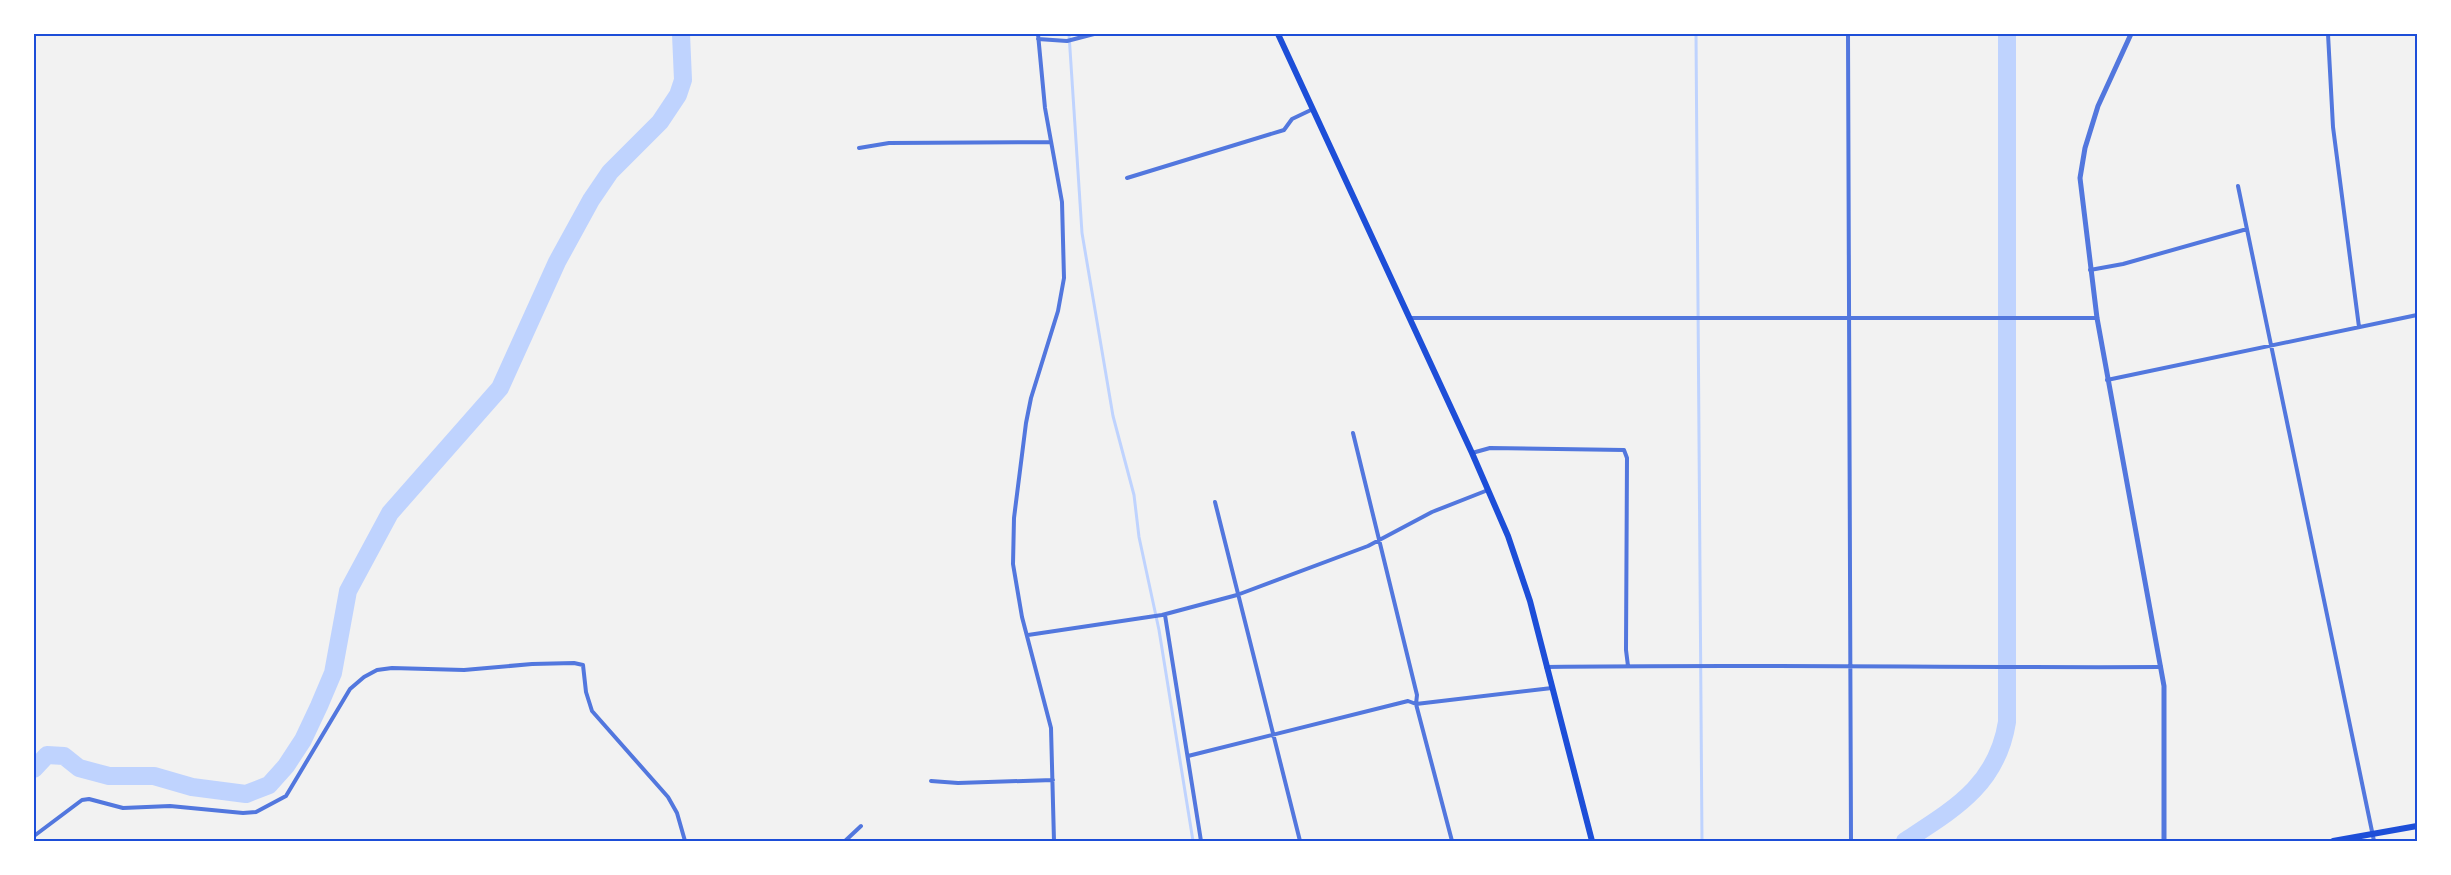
<svg xmlns="http://www.w3.org/2000/svg" width="2451" height="875" font-family="'DejaVu Sans',sans-serif">
	<style>
		.lines { fill: none; stroke-linecap: round; stroke-linejoin: round }
		.stream { stroke: #bfd3fe; stroke-width: 3 }
		.river { stroke: #bfd3fe; stroke-width: 18 }
		.minor { stroke: #5277de; stroke-width: 4 }
		.tertiary { stroke: #5277de; stroke-width: 5 }
		.primary { stroke: #1d4ed8; stroke-width: 6 }
		.neatline { fill: none; stroke: #1d4ed8; stroke-width: 2 }
	</style>
	<rect width="100%" height="100%" fill="#f2f2f2"/>
	<g class="lines">
		<path class="stream" d="M 1069,34 L 1082,233 L 1113,416 L 1134,495 L 1139,537 L 1159,630 L 1193,841
			M 1696,34 L 1702,841"/>
		<path class="river" d="M 34,769 L 47,755 L 64,756 L 79,768 L 109,776 L 154,776 L 192,787 L 246,794 L 269,785 L 286,766 L 303,740 L 319,706 L 333,673 L 348,591 L 390,513 L 500,388 L 557,262 L 591,200 L 610,172 L 660,122 L 678,95 L 683,80 L 681,34
			M 1905,841 C 1954,809 1997,785 2007,722 L 2007,34"/>
		<path class="minor" d="M 1038,34 L 1045,108 L 1062,202 L 1064,278 L 1058,311 L 1031,398 L 1026,423 L 1014,518 L 1013,564 L 1022,617 L 1051,728 L 1054,841
			M 1848,34 L 1851,841
			M 2328,34 L 2333,127 L 2359,327
			M 1038,39 L 1067,41 L 1094,34
			M 859,148 L 889,143 L 1051,142
			M 1127,178 L 1284,130 L 1292,119 L 1313,109
			M 2238,186 L 2374,841
			M 2090,270 L 2123,264 L 2247,229
			M 1410,318 L 2097,318
			M 2107,380 L 2417,315
			M 1353,433 L 1417,695 L 1416,704 L 1452,841
			M 1472,453 L 1490,448 L 1624,450 L 1627,458 L 1626,650 L 1628,666
			M 1215,502 L 1300,841
			M 1165,615 L 1201,841
			M 1028,635 L 1162,615 L 1237,595 L 1368,546 L 1432,512 L 1488,490
			M 1546,667 C 1751,664 1956,668 2161,667
			M 1188,756 L 1408,701 L 1416,704 L 1552,688
			M 931,781 L 958,783 L 1053,780
			M 34,836 L 82,800 L 89,799 L 123,808 L 170,806 L 243,813 L 256,812 L 286,796 L 350,689 L 364,677 L 377,670 L 392,668 L 464,670 L 532,664 L 574,663 L 583,665 L 586,692 L 592,711 L 668,797 L 677,813 L 685,841
			M 845,841 L 861,826"/>
		<path class="tertiary" d="M 2131,34 L 2098,106 L 2085,148 L 2080,178 L 2097,318 L 2164,686 L 2164,841"/>
		<path class="primary" d="M 1278,34 L 1472,453 L 1508,536 L 1530,601 L 1592,841
			M 2333,841 L 2417,826"/>
	</g>
	<rect width="2451" height="875" fill="none" stroke="#ffffff" stroke-width="70"/>
	<rect x="35" y="35" width="2381" height="805" class="neatline"/>
</svg>
